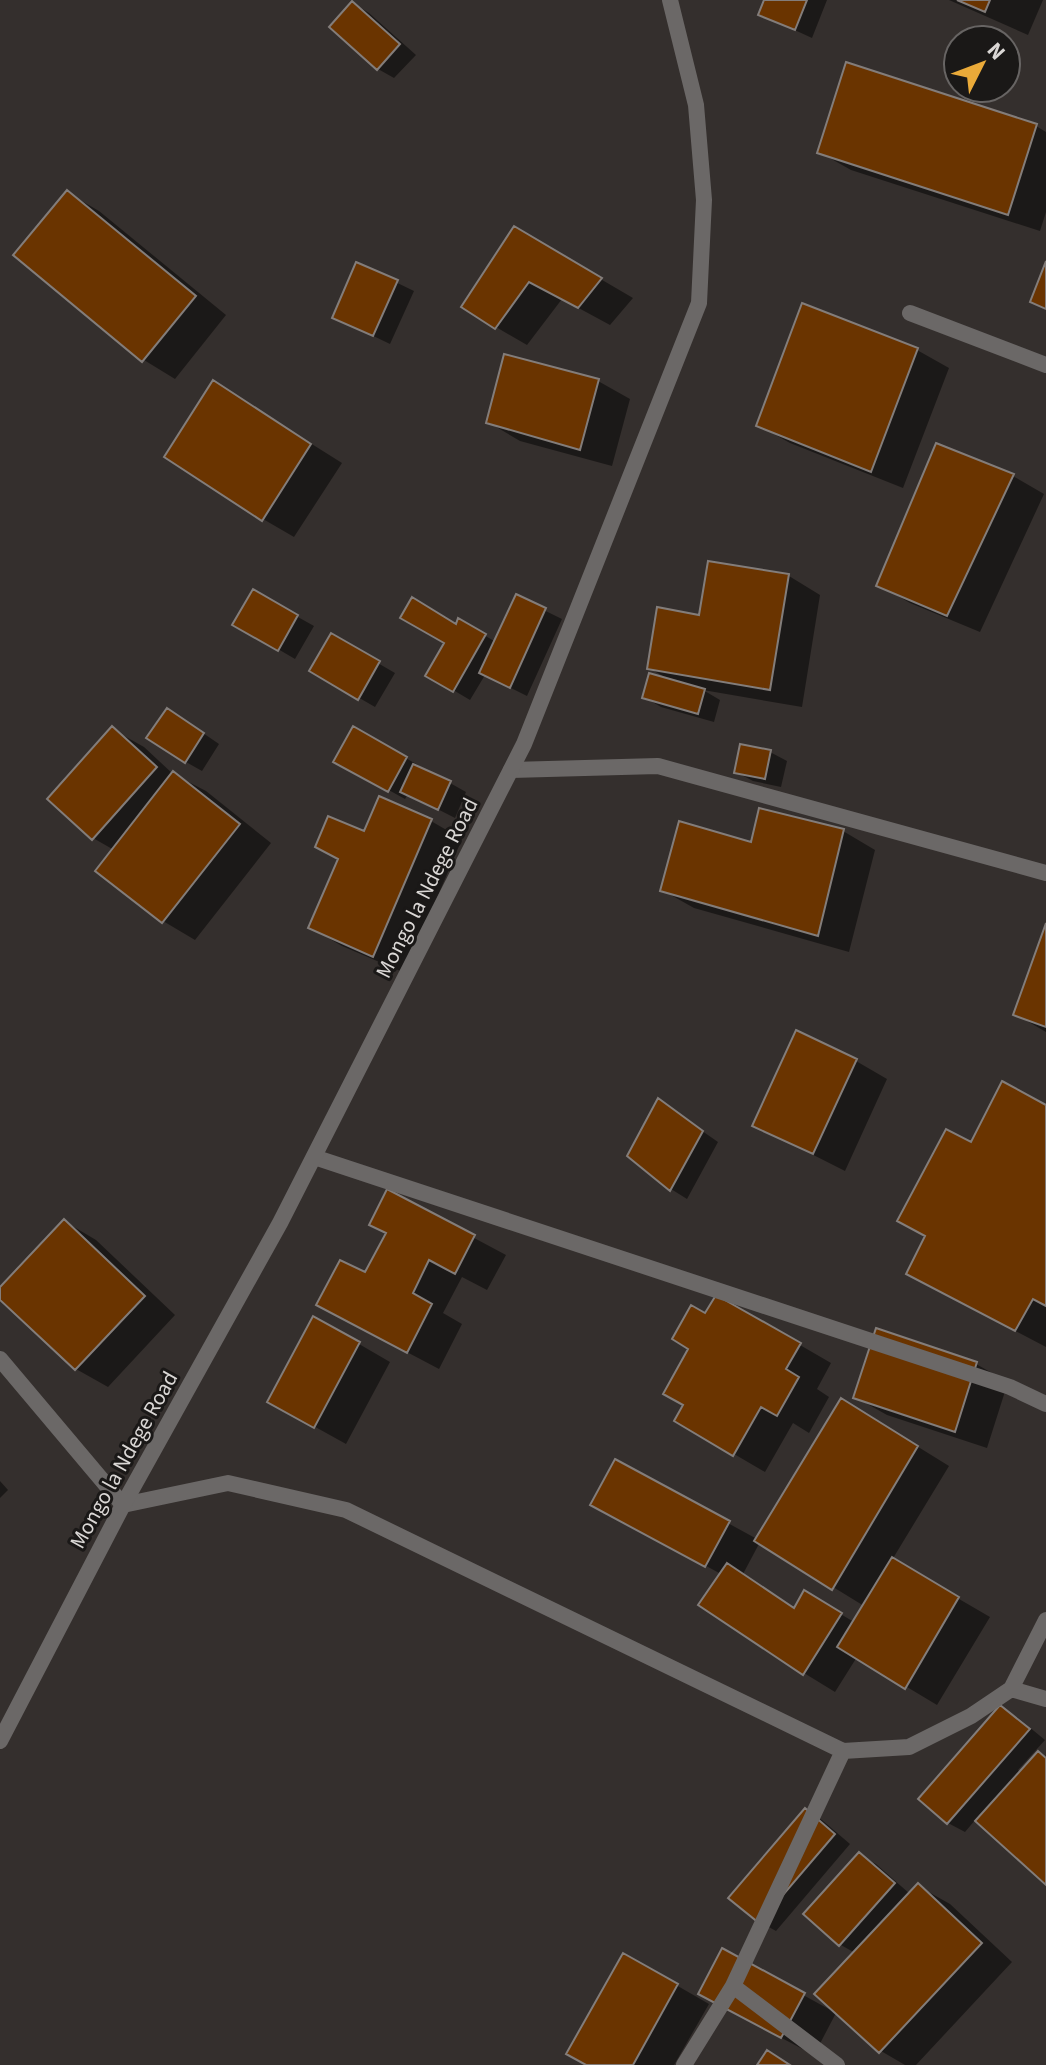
<svg xmlns="http://www.w3.org/2000/svg" width="1046" height="2065" font-family="'Source Sans 3',sans-serif">
	<style>
		.shadow { fill: #0007; fill-rule: evenodd }
		.building { fill: #6a3400; stroke: #837d7a; stroke-width: 2 }
		.lines { fill: none; stroke-linecap: round; stroke-linejoin: round }
		.minor { stroke: #6b6867; stroke-width: 16 }
		.tertiary { stroke: #6b6867; stroke-width: 16 }
		.labels { text-anchor: middle; dominant-baseline: central; stroke-width: 6; stroke-linejoin: round; paint-order: stroke }
		.street-label { font-size: 22px; fill: #dad7d5; stroke: #1a1817 }
	</style>
	<rect width="100%" height="100%" fill="#342f2d"/>
	<path class="shadow" d="M 766,0 L 827,0 L 812,38 L 760,14 Z
		M 949,0 L 1043,0 L 1028,35 Z
		M 353,3 L 369,13 L 416,55 L 394,78 L 378,69 Z
		M 1036,126 L 1046,132 L 1046,212 L 1040,231 L 851,170 L 819,152 Z
		M 68,193 L 99,211 L 226,315 L 175,379 L 144,360 L 15,255 Z
		M 515,229 L 633,298 L 610,325 L 562,299 L 527,345 L 496,327 Z
		M 358,264 L 414,291 L 390,344 L 334,317 Z
		M 803,305 L 917,350 L 949,368 L 903,488 L 790,443 L 758,425 Z
		M 598,381 L 630,399 L 612,466 L 520,441 L 488,422 Z
		M 213,382 L 342,463 L 294,537 L 263,519 Z
		M 1013,476 L 1044,494 L 980,632 L 910,603 L 879,585 Z
		M 710,563 L 789,576 L 820,595 L 802,707 L 703,690 L 720,700 L 714,722 L 661,707 L 644,697 L 668,679 L 649,668 L 701,617 Z
		M 253,592 L 314,626 L 295,659 L 235,624 Z
		M 517,597 L 562,619 L 527,696 L 485,675 L 470,700 L 428,675 L 459,621 L 496,642 Z
		M 331,636 L 395,673 L 375,707 L 311,670 Z
		M 184,720 L 219,744 L 202,771 L 186,762 Z
		M 112,729 L 144,747 L 173,774 L 206,791 L 271,843 L 195,940 L 163,921 L 97,870 L 114,850 L 93,838 Z
		M 354,729 L 466,792 L 455,818 L 408,794 L 405,799 L 336,761 Z
		M 770,752 L 787,761 L 781,787 L 753,781 L 736,772 Z
		M 431,821 L 462,839 L 405,973 L 342,946 L 311,928 L 365,834 Z
		M 843,831 L 875,850 L 849,952 L 694,908 L 662,890 L 752,844 Z
		M 1046,929 L 1046,1032 L 1015,1014 Z
		M 856,1061 L 887,1079 L 845,1171 L 754,1125 Z
		M 659,1101 L 718,1142 L 687,1199 L 671,1189 Z
		M 1046,1107 L 1046,1347 L 951,1297 L 927,1236 L 972,1144 Z
		M 388,1192 L 506,1255 L 487,1290 L 462,1277 L 443,1313 L 462,1324 L 439,1369 L 350,1322 L 388,1233 Z
		M 64,1221 L 96,1240 L 175,1315 L 108,1387 L 76,1369 L 0,1297 L 0,1290 Z
		M 717,1297 L 831,1363 L 817,1389 L 829,1397 L 809,1433 L 793,1423 L 765,1472 L 676,1420 L 686,1405 L 706,1316 Z
		M 359,1344 L 390,1362 L 346,1444 L 301,1419 Z
		M 976,1364 L 1008,1382 L 987,1448 L 887,1415 L 855,1397 Z
		M 873,1419 L 949,1466 L 892,1560 L 990,1617 L 937,1705 L 857,1657 L 835,1692 L 804,1673 L 721,1574 L 625,1522 L 616,1462 L 757,1539 ZM 760,1542 L 864,1606 L 854,1622 L 805,1593 L 796,1609 L 743,1574 Z
		M 0,1481 L 8,1490 L 0,1498 Z
		M 1000,1707 L 1017,1717 L 1045,1740 L 1018,1770 L 1021,1773 L 1039,1753 L 1046,1757 L 1046,1883 L 976,1819 L 965,1832 L 948,1823 L 921,1798 Z
		M 805,1811 L 822,1820 L 850,1844 L 776,1931 L 760,1922 Z
		M 859,1855 L 876,1864 L 910,1894 L 918,1886 L 950,1904 L 1012,1962 L 916,2065 L 905,2065 L 881,2051 L 855,1953 L 841,1945 L 806,1914 Z
		M 723,1951 L 836,2013 L 814,2055 L 732,2012 Z
		M 624,1955 L 709,2004 L 674,2065 L 589,2065 Z"/>
	<path class="building" d="M 764,0 L 807,0 L 795,30 L 758,15 Z
		M 957,0 L 990,0 L 985,12 Z
		M 352,1 L 400,44 L 377,70 L 329,27 Z
		M 846,62 L 1037,124 L 1008,215 L 817,153 Z
		M 67,190 L 196,296 L 142,362 L 13,255 Z
		M 514,226 L 602,278 L 578,308 L 529,282 L 495,329 L 461,307 Z
		M 1046,261 L 1046,309 L 1030,302 Z
		M 356,262 L 398,280 L 373,336 L 332,318 Z
		M 802,303 L 918,348 L 871,472 L 756,426 Z
		M 504,354 L 599,379 L 580,450 L 486,423 Z
		M 213,380 L 311,444 L 262,521 L 164,457 Z
		M 936,443 L 1014,474 L 947,616 L 876,586 Z
		M 708,561 L 789,574 L 770,690 L 647,669 L 657,607 L 699,615 Z
		M 253,589 L 298,615 L 278,651 L 232,625 Z
		M 516,594 L 546,608 L 510,688 L 479,673 Z
		M 412,597 L 456,624 L 458,618 L 486,634 L 453,692 L 425,676 L 444,643 L 400,618 Z
		M 331,633 L 380,661 L 358,700 L 309,671 Z
		M 649,673 L 705,689 L 698,714 L 642,698 Z
		M 167,708 L 204,733 L 185,763 L 146,738 Z
		M 112,726 L 157,767 L 92,840 L 47,799 Z
		M 353,726 L 407,757 L 388,792 L 333,762 Z
		M 740,744 L 771,750 L 765,779 L 734,773 Z
		M 413,764 L 451,781 L 438,810 L 400,792 Z
		M 173,771 L 240,824 L 162,923 L 95,871 Z
		M 379,796 L 432,819 L 373,957 L 308,928 L 338,859 L 315,847 L 328,816 L 364,831 Z
		M 759,808 L 844,829 L 818,936 L 660,891 L 679,821 L 751,842 Z
		M 1046,923 L 1046,1027 L 1013,1015 Z
		M 796,1030 L 857,1059 L 813,1154 L 752,1126 Z
		M 1002,1081 L 1046,1105 L 1046,1306 L 1033,1299 L 1015,1331 L 906,1274 L 925,1236 L 897,1221 L 946,1129 L 971,1142 Z
		M 658,1098 L 703,1131 L 670,1191 L 627,1156 Z
		M 387,1189 L 475,1235 L 455,1274 L 429,1260 L 413,1293 L 432,1304 L 407,1353 L 316,1305 L 340,1260 L 365,1272 L 386,1233 L 369,1225 Z
		M 64,1219 L 145,1296 L 75,1370 L 0,1300 L 0,1287 Z
		M 716,1295 L 801,1343 L 786,1369 L 799,1377 L 777,1416 L 761,1407 L 733,1456 L 674,1421 L 683,1405 L 663,1394 L 688,1349 L 672,1339 L 691,1305 L 705,1313 Z
		M 313,1316 L 360,1342 L 314,1428 L 267,1402 Z
		M 876,1328 L 977,1362 L 955,1432 L 853,1398 Z
		M 841,1398 L 918,1446 L 832,1590 L 754,1541 Z
		M 615,1459 L 730,1521 L 705,1567 L 590,1505 Z
		M 892,1557 L 959,1597 L 905,1689 L 837,1647 Z
		M 727,1563 L 794,1608 L 804,1590 L 842,1613 L 803,1675 L 698,1605 Z
		M 1000,1705 L 1030,1729 L 947,1824 L 918,1799 Z
		M 1038,1751 L 1046,1758 L 1046,1885 L 975,1821 Z
		M 805,1808 L 835,1834 L 759,1923 L 728,1898 Z
		M 859,1852 L 895,1883 L 839,1946 L 803,1914 Z
		M 918,1883 L 982,1943 L 879,2053 L 814,1994 Z
		M 722,1948 L 805,1993 L 781,2038 L 698,1994 Z
		M 623,1953 L 678,1984 L 633,2065 L 586,2065 L 566,2054 Z
		M 767,2050 L 790,2065 L 757,2065 Z"/>
	<g class="lines">
		<path class="minor" d="M 910,313 L 1046,365
			M 511,770 L 658,766 L 1046,873
			M 314,1157 L 1010,1387 L 1046,1404
			M 0,1359 L 123,1505 L 228,1483 L 346,1510 L 843,1751 L 909,1747 L 971,1716 L 1011,1689 L 1046,1699
			M 1011,1689 L 1046,1620
			M 733,1986 L 837,2065
			M 684,2065 L 733,1986 L 843,1751"/>
		<path class="tertiary" d="M 0,1741 L 123,1505 L 280,1223 L 524,744 L 699,303 L 704,200 L 696,105 L 670,0"/>
	</g>
	<g class="labels">
		<g class="street-label">
			<text transform="translate(427 888) rotate(-63)">Mongo la Ndege Road</text>
			<text transform="translate(124 1460) rotate(-61)">Mongo la Ndege Road</text>
		</g>
	</g>
	<g transform="translate(982 64) rotate(48)"><circle r="38" fill="#1a1817" stroke="#676463" stroke-width="2"/>
	<path d="M0-6L14 30L0 20L-14 30Z" fill="#eaaa39"/>
	<text y="-12" font-size="22" font-weight="bold" text-anchor="middle" fill="#dad7d5">N</text>
	</g>
</svg>
